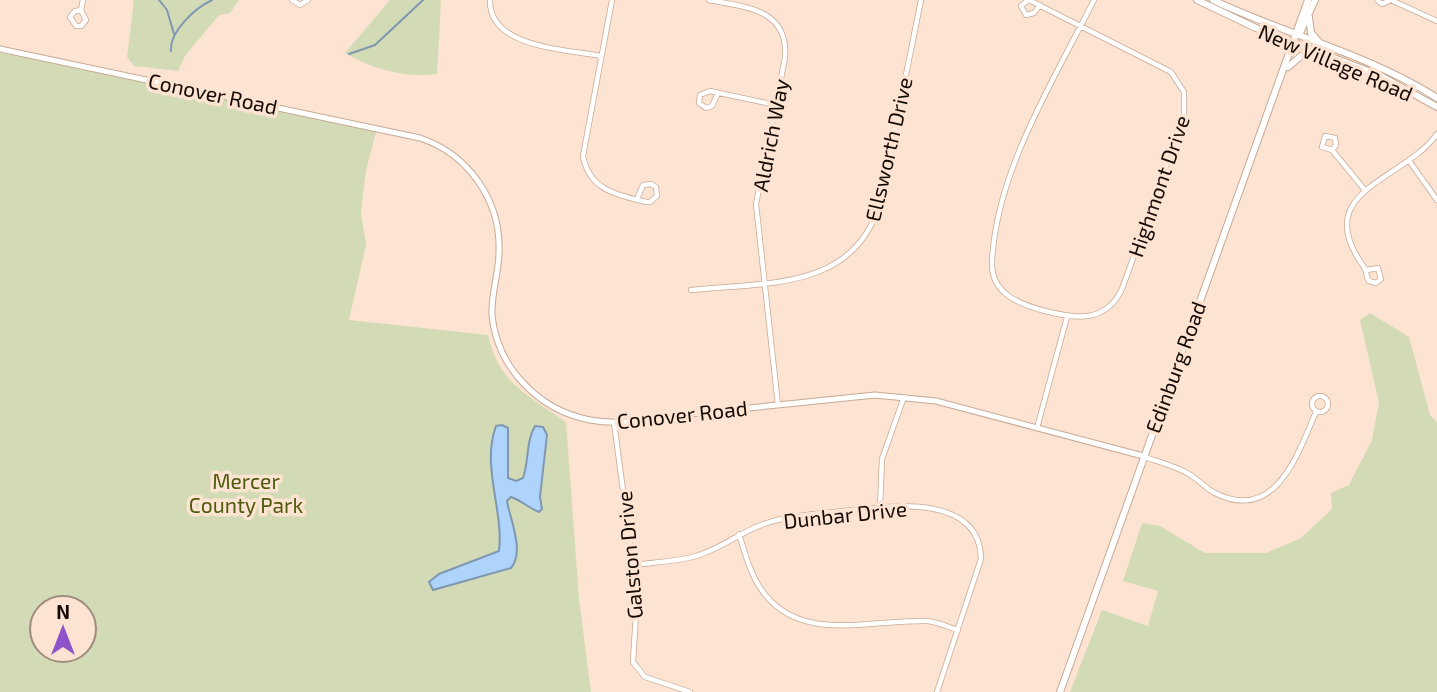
<svg xmlns="http://www.w3.org/2000/svg" width="1437" height="692" font-family="'Exo 2',sans-serif">
	<style>
		.green { fill: #d2dbb6; fill-rule: evenodd }
		.water { fill: #aed4fb; stroke: #8097b1; stroke-width: 2 }
		.lines { fill: none; stroke-linecap: round; stroke-linejoin: round }
		.stream { stroke: #8097b1; stroke-width: 2 }
		.minor-casing { stroke: #c8a994; stroke-width: 6 }
		.tertiary-casing { stroke: #c8a994; stroke-width: 7 }
		.secondary-casing { stroke: #c8a994; stroke-width: 8 }
		.minor { stroke: #fff; stroke-width: 4.5 }
		.tertiary { stroke: #fff; stroke-width: 5 }
		.secondary { stroke: #fff; stroke-width: 6 }
		.labels { text-anchor: middle; dominant-baseline: central; stroke-width: 7; stroke-linejoin: round; paint-order: stroke }
		.street-label { font-size: 21px; fill: #140a04; stroke: #fde3d1 }
		.park-label { font-size: 21px; fill: #4e5a0c; stroke: #fde3d1 }
	</style>
	<rect width="100%" height="100%" fill="#fde3d1"/>
	<path class="green" d="M 134,0 L 239,0 L 230,13 L 219,15 L 185,56 L 178,71 L 134,66 L 127,57 Z
		M 390,0 L 441,0 L 437,74 C 406,78 371,69 345,53 Z
		M 0,53 L 124,74 L 377,129 L 366,170 L 361,212 L 366,245 L 349,320 L 488,335 C 499,384 528,395 566,422 L 579,599 L 591,692 L 0,692 ZM 42,608 L 84,608 L 84,650 L 42,650 Z
		M 1370,313 L 1409,337 L 1430,415 L 1437,422 L 1437,692 L 1070,692 L 1102,610 L 1148,626 L 1158,591 L 1123,581 L 1142,523 L 1160,526 L 1205,553 L 1266,553 L 1301,538 L 1332,509 L 1331,493 L 1349,485 L 1372,440 L 1379,403 L 1360,320 Z"/>
	<path class="water" d="M 502,425 L 508,428 L 508,478 L 516,481 L 523,478 C 529,461 526,441 535,426 L 543,427 L 547,435 L 540,497 L 542,509 L 539,512 C 529,508 522,501 511,497 L 507,501 C 510,520 525,551 511,568 L 433,590 L 429,582 L 439,574 L 499,551 C 504,511 481,466 496,426 Z"/>
	<g class="lines">
		<path class="stream" d="M 159,0 L 167,10 L 174,34
			M 171,51 C 169,32 195,8 212,0
			M 349,54 L 375,45 L 423,0"/>
		<g class="minor-casing">
			<path id="minor" d="M 292,0 L 300,5 L 308,0
				M 490,0 C 489,48 565,49 601,56
				M 612,0 L 583,156 C 589,190 617,195 646,202 L 650,202 L 657,196 L 656,187 L 651,184 L 643,185 L 637,199
				M 709,0 C 746,7 789,9 785,58 L 756,204 L 778,405
				M 1028,0 L 1031,1 L 1171,72 L 1184,92 L 1184,117 L 1122,289 C 1106,323 1076,319 1045,311 C 1019,304 991,294 992,262 C 996,171 1054,80 1094,0
				M 1028,0 L 1021,6 L 1026,15 L 1034,13 L 1040,5
				M 1377,0 L 1382,4 L 1391,0
				M 1391,0 L 1437,21
				M 81,10 L 75,11 L 70,17 L 76,26 L 81,26 L 86,20 L 81,10 L 83,0
				M 718,93 L 712,106 L 706,108 L 699,103 L 700,95 L 710,91 L 776,105
				M 1332,150 L 1336,145 L 1335,138 L 1325,136 L 1322,147 L 1332,150 L 1364,189
				M 1410,162 L 1437,200
				M 1367,270 L 1378,268 L 1381,279 L 1376,283 L 1369,281 C 1365,276 1368,272 1364,267 C 1308,190 1404,181 1437,134
				M 691,290 C 768,282 857,291 881,199 L 921,0
				M1312 404a8 8 0 1 1 16 0a8 8 0 1 1-16 0Z
				M 614,422 L 637,597 L 633,662 L 645,677 L 690,692
				M 1037,428 L 1067,317
				M 1144,457 C 1159,462 1175,466 1189,474 C 1198,479 1205,488 1215,493 C 1276,524 1298,453 1316,412
				M 880,507 L 882,459 L 904,397
				M 739,534 C 745,553 750,573 761,589 C 798,645 872,619 927,621 C 938,622 948,627 958,630
				M 633,565 C 654,562 676,562 696,556 C 721,549 740,532 764,524 C 789,515 817,514 843,511 C 887,506 980,492 981,559 L 937,692"/>
		</g>
		<g class="tertiary-casing">
			<path id="tertiary" d="M 0,49 L 420,138 C 468,154 501,200 499,252 C 499,273 491,293 492,315 C 497,367 538,410 590,420 C 622,426 658,418 690,414 C 752,408 813,401 875,395 L 936,401 L 1143,456"/>
		</g>
		<g class="secondary-casing">
			<path id="secondary" d="M 1197,0 L 1256,28 L 1381,76 L 1437,107
				M 1213,0 C 1286,35 1369,54 1437,98
				M 1309,17 L 1311,33 L 1321,44
				M 1300,33 L 1315,0
				M 1288,67 L 1301,56 L 1314,53
				M 1060,692 L 1308,0"/>
		</g>
		<use href="#minor" class="minor"/>
		<use href="#tertiary" class="tertiary"/>
		<use href="#secondary" class="secondary"/>
	</g>
	<g class="labels">
		<g class="street-label">
			<text transform="translate(1336 62) rotate(23)">New Village Road</text>
			<text transform="translate(213 93) rotate(12)">Conover Road</text>
			<text transform="translate(770 135) rotate(-79)">Aldrich Way</text>
			<text transform="translate(888 149) rotate(-77)">Ellsworth Drive</text>
			<text transform="translate(1158 186) rotate(-71)">Highmont Drive</text>
			<text transform="translate(1175 367) rotate(-70)">Edinburg Road</text>
			<text transform="translate(682 414) rotate(-6)">Conover Road</text>
			<text transform="translate(845 514) rotate(-6)">Dunbar Drive</text>
			<text transform="translate(629 555) rotate(-95)">Galston Drive</text>
		</g>
		<g class="park-label">
			<text x="246" y="480">Mercer<tspan x="246" dy="24">County Park</tspan></text>
		</g>
	</g>
	<g transform="translate(63 629)"><circle r="33" fill="#fde3d1" stroke="#a08c7f" stroke-width="2"/>
	<path d="M0-5L12 26L0 18L-12 26Z" fill="#8f53c9"/>
	<text y="-10" font-size="19" font-weight="bold" text-anchor="middle" fill="#140a04">N</text>
	</g>
</svg>
